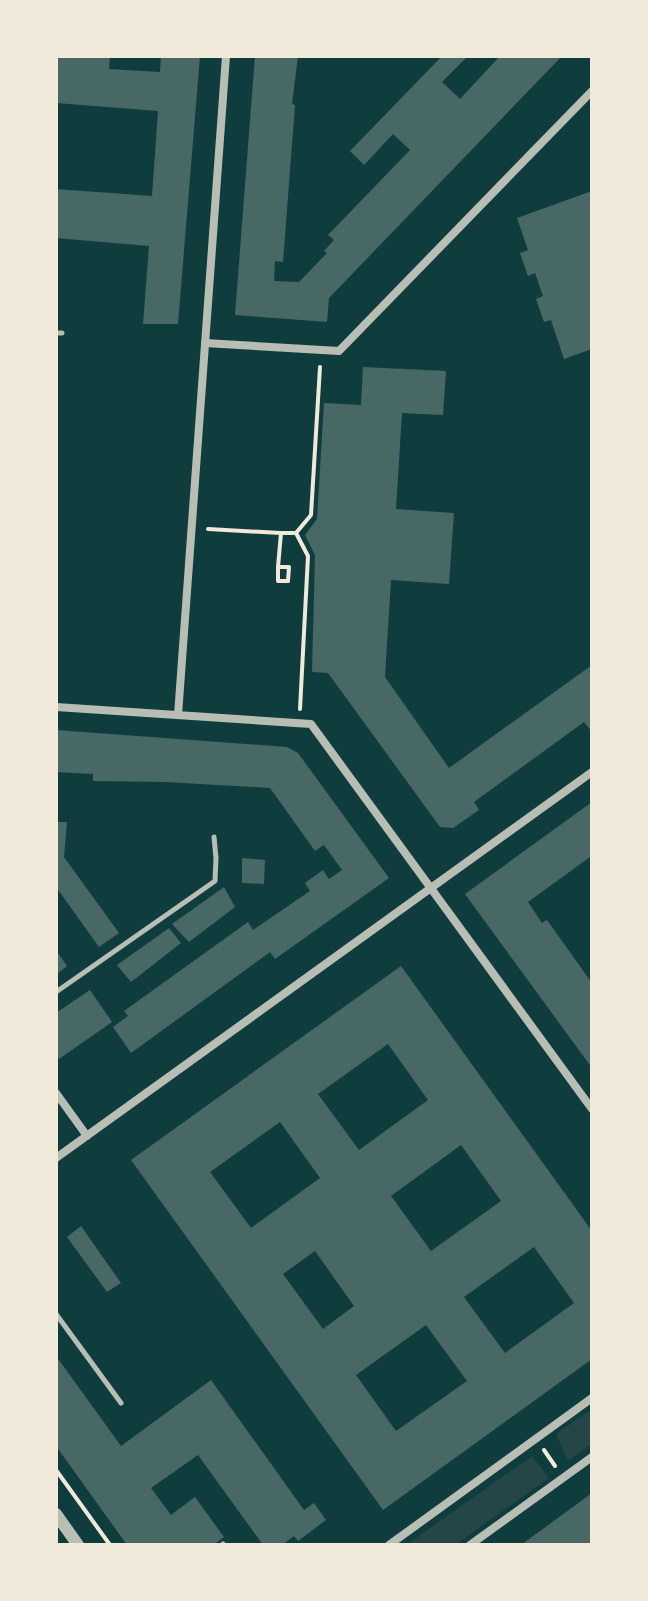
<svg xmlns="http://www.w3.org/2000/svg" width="648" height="1601" font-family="Manrope,sans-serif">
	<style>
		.green { fill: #244646 }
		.building { fill: #486865; fill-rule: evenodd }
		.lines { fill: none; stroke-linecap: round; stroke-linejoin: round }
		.path { stroke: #f1e9da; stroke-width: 4 }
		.service { stroke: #b8beb3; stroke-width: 5 }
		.minor { stroke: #b8beb3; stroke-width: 8 }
		.tertiary { stroke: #b8beb3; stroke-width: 12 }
	</style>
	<rect width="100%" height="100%" fill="#0f3d3e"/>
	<path class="green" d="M 592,1409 L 592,1444 L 568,1461 L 556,1434 Z
		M 532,1456 L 549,1478 L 455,1545 L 406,1545 Z"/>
	<path class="building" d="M 56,56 L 110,56 L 109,69 L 160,72 L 161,56 L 200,56 L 178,324 L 143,324 L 149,246 L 56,238 L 56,189 L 152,196 L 158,111 L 56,103 Z
		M 255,56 L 298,56 L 292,104 L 295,105 L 283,262 L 275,261 L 274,281 L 299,282 L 327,253 L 324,251 L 334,240 L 328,235 L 410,150 L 393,134 L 364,165 L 350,151 L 442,56 L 468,56 L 442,82 L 460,99 L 500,56 L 562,56 L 329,298 L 327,322 L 235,315 Z
		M 592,191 L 592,349 L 564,359 L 551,320 L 544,322 L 536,299 L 543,296 L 535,273 L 528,276 L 520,253 L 528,250 L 517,218 Z
		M 363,367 L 446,371 L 443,415 L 402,413 L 396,509 L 454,513 L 449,584 L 391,580 L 385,677 L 449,768 L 592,665 L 592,732 L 584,722 L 474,802 L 479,810 L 453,828 L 440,827 L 328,673 L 312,672 L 315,555 L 305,535 L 317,519 L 324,403 L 361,405 Z
		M 56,730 L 287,747 L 298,753 L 389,878 L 275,959 L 270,952 L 131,1053 L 113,1027 L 128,1016 L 124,1011 L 248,922 L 253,930 L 310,891 L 305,883 L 323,870 L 329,879 L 342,870 L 324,845 L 315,851 L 270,788 L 166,782 L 93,781 L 93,774 L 56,772 Z
		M 592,802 L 592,860 L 590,857 L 528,902 L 542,923 L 547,920 L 592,983 L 592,1068 L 465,894 Z
		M 56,822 L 67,822 L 64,857 L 119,933 L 99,947 L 56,887 Z
		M 242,858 L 265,860 L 264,884 L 242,883 Z
		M 224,887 L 235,907 L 189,942 L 172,924 Z
		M 169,928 L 181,943 L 131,982 L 117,965 Z
		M 56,950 L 67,966 L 56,975 Z
		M 401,966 L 592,1231 L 592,1359 L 383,1510 L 131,1160 ZM 388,1044 L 428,1100 L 359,1150 L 318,1094 ZM 280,1122 L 320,1178 L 251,1228 L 210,1172 ZM 461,1145 L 501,1201 L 431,1251 L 391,1196 ZM 534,1247 L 574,1303 L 505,1353 L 464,1297 ZM 315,1251 L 354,1306 L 323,1329 L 283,1274 ZM 426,1325 L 467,1381 L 396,1431 L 356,1375 Z
		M 90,990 L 112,1022 L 59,1059 L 56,1055 L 56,1013 Z
		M 81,1226 L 121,1283 L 107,1292 L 67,1237 Z
		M 56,1356 L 121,1446 L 211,1380 L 304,1510 L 314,1503 L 326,1520 L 298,1541 L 294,1536 L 282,1545 L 263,1545 L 198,1455 L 151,1488 L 171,1515 L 195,1497 L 224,1537 L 213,1545 L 127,1545 L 56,1446 Z
		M 592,1493 L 592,1545 L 521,1545 Z"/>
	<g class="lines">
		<path class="path" d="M 208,529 L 281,533
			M 278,567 L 289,567 L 288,581 L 278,581 Z
			M 278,567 L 281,533 L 296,533
			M 300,709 L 308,556 L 296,533 L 311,515 L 320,367
			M 544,1450 L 555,1466
			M 56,1470 L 110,1545"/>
		<path class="service" d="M 56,333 L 62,333
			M 56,992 L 215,881 L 216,858 L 214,837
			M 56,1314 L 121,1403
			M 223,1544 L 224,1545"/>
		<path class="minor" d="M 205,343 L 339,351 L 592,91
			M 56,707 L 311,724 L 592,1109
			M 178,715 L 226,56
			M 56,1093 L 87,1136
			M 56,1158 L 592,772
			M 389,1545 L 592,1398
			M 470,1545 L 592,1457"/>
		<path class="tertiary" d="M 56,1514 L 78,1545"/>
	</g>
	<rect width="648" height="1601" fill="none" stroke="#f1e9da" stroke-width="116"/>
</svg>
